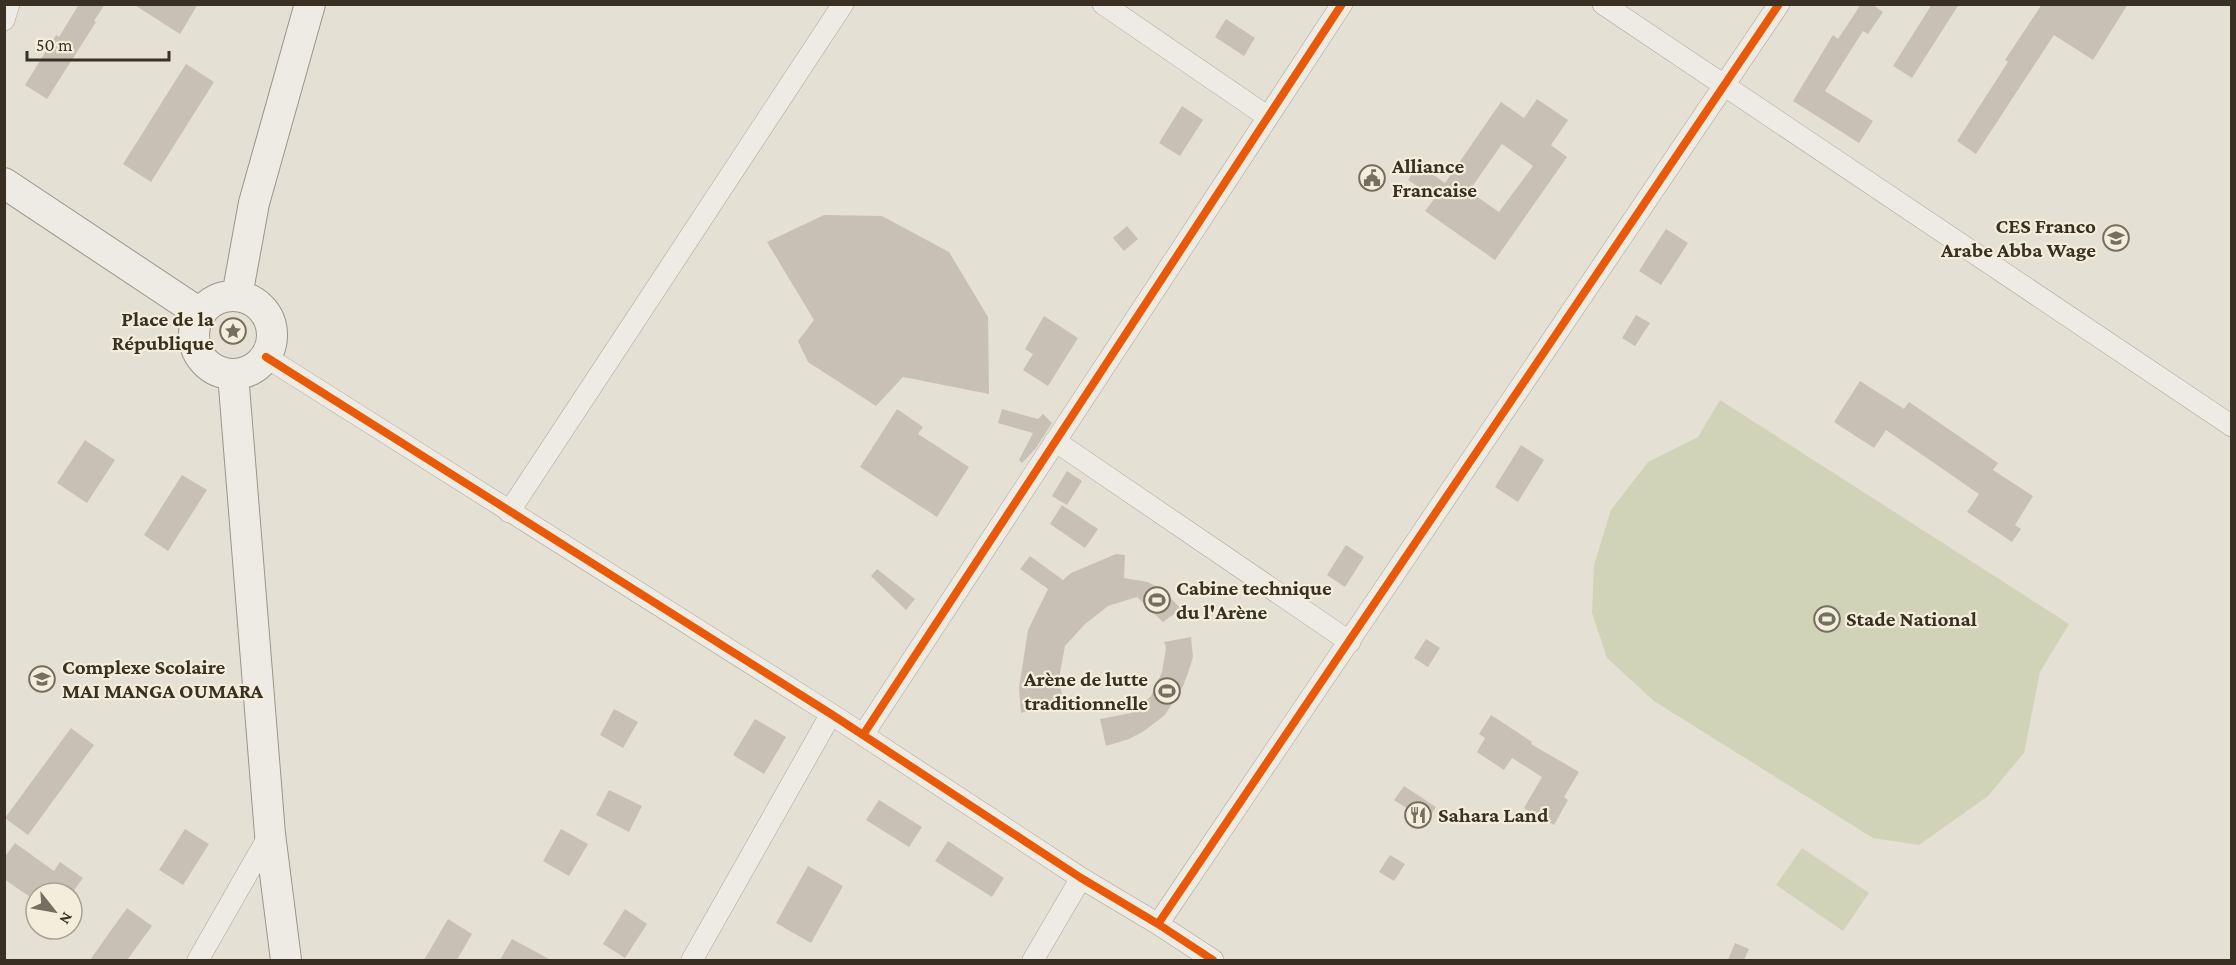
<svg xmlns="http://www.w3.org/2000/svg" width="2236" height="965" font-family="'Crimson Pro',serif">
	<style>
		.green { fill: #d1d3b8 }
		.building { fill: #c8c0b4; fill-rule: evenodd }
		.lines { fill: none; stroke-linecap: round; stroke-linejoin: round }
		.minor-casing { stroke: #aaa59b; stroke-width: 22 }
		.secondary-casing { stroke: #9a958b; stroke-width: 32 }
		.minor { stroke: #edebe4; stroke-width: 21 }
		.secondary { stroke: #edebe4; stroke-width: 30 }
		.cycleway-casing { stroke: #f3eedb; stroke-width: 11 }
		.cycleway { stroke: #e8590c; stroke-width: 8 }
		.labels { text-anchor: middle; dominant-baseline: central; stroke-width: 4.5; stroke-linejoin: round; paint-order: stroke }
		.poi-label { font-size: 21px; font-weight: bold; fill: #393023; stroke: #f3eedb; text-anchor: start }
	</style>
	<rect width="100%" height="100%" fill="#e4e0d3"/>
	<path class="green" d="M 1720,400 L 2069,624 L 2040,672 L 2024,753 L 1988,796 L 1919,845 L 1873,838 L 1654,701 L 1607,658 L 1592,613 L 1594,565 L 1611,510 L 1648,462 L 1698,437 Z
		M 1802,848 L 1869,893 L 1843,931 L 1776,885 Z"/>
	<path class="building" d="M 79,4 L 105,4 L 94,21 L 96,22 L 47,99 L 25,85 L 56,35 L 59,37 Z
		M 133,4 L 198,4 L 180,34 Z
		M 1861,4 L 1872,4 L 1883,12 L 1868,34 L 1863,31 L 1825,91 L 1873,121 L 1859,143 L 1793,101 L 1833,35 L 1838,39 Z
		M 1932,4 L 1959,4 L 1912,78 L 1893,66 Z
		M 2042,4 L 2128,4 L 2093,60 L 2054,35 L 1976,154 L 1957,141 L 2008,62 L 2005,60 Z
		M 1226,19 L 1255,38 L 1244,56 L 1215,37 Z
		M 186,64 L 214,82 L 151,182 L 123,164 Z
		M 1537,99 L 1568,120 L 1551,145 L 1567,157 L 1495,260 L 1425,211 L 1435,198 L 1408,180 L 1418,164 L 1445,183 L 1501,102 L 1524,118 ZM 1502,144 L 1533,166 L 1499,212 L 1469,191 Z
		M 1182,106 L 1203,120 L 1180,156 L 1159,143 Z
		M 824,215 L 882,216 L 949,252 L 988,317 L 989,394 L 903,377 L 876,406 L 808,362 L 798,341 L 814,320 L 767,242 Z
		M 1127,226 L 1138,239 L 1124,251 L 1113,238 Z
		M 1666,229 L 1688,243 L 1661,285 L 1639,271 Z
		M 1636,315 L 1650,323 L 1635,346 L 1622,338 Z
		M 1044,316 L 1078,338 L 1048,386 L 1023,370 L 1033,354 L 1025,349 Z
		M 1860,381 L 1904,409 L 1909,402 L 1998,463 L 1993,470 L 2033,496 L 2015,525 L 2021,529 L 2012,542 L 1967,512 L 1979,494 L 1886,430 L 1874,448 L 1834,422 Z
		M 897,409 L 923,427 L 918,434 L 969,467 L 937,517 L 860,467 Z
		M 1002,409 L 1038,419 L 1043,414 L 1052,423 L 1036,448 L 1022,463 L 1019,460 L 1033,433 L 998,423 Z
		M 85,440 L 115,460 L 87,503 L 57,483 Z
		M 1521,445 L 1544,460 L 1518,502 L 1495,487 Z
		M 1067,471 L 1082,481 L 1067,505 L 1052,496 Z
		M 182,475 L 207,490 L 168,551 L 144,535 Z
		M 1062,505 L 1098,529 L 1085,548 L 1050,524 Z
		M 1346,545 L 1364,557 L 1345,587 L 1327,575 Z
		M 1116,554 L 1125,555 L 1124,578 L 1148,582 L 1164,591 L 1181,609 L 1163,622 L 1137,597 L 1108,606 L 1084,625 L 1065,646 L 1059,678 L 1063,700 L 1021,713 L 1019,688 L 1028,630 L 1048,589 L 1020,569 L 1030,556 L 1063,580 L 1071,573 Z
		M 877,569 L 915,599 L 906,610 L 871,576 Z
		M 1191,637 L 1193,657 L 1188,673 L 1183,686 L 1165,715 L 1144,731 L 1129,739 L 1106,746 L 1100,719 L 1131,713 L 1151,696 L 1162,672 L 1166,648 L 1164,642 Z
		M 1426,639 L 1440,648 L 1428,667 L 1414,658 Z
		M 614,709 L 638,722 L 623,748 L 600,735 Z
		M 1491,715 L 1532,742 L 1531,744 L 1579,772 L 1564,797 L 1568,800 L 1554,825 L 1524,808 L 1542,777 L 1512,758 L 1504,770 L 1477,752 L 1485,738 L 1479,734 Z
		M 755,719 L 786,737 L 764,774 L 733,755 Z
		M 71,728 L 94,745 L 28,835 L 5,818 Z
		M 1404,786 L 1436,807 L 1427,821 L 1394,800 Z
		M 609,790 L 642,806 L 629,832 L 596,815 Z
		M 879,800 L 922,827 L 909,847 L 866,820 Z
		M 185,829 L 209,844 L 183,885 L 159,870 Z
		M 561,829 L 588,844 L 569,876 L 543,861 Z
		M 948,841 L 1004,878 L 992,897 L 935,861 Z
		M 15,843 L 54,871 L 60,862 L 83,878 L 72,893 L 36,893 L 36,901 L 4,879 L 4,858 Z
		M 1390,855 L 1405,864 L 1394,881 L 1379,872 Z
		M 808,866 L 843,886 L 811,943 L 776,923 Z
		M 127,908 L 152,926 L 127,960 L 90,960 Z
		M 625,909 L 647,924 L 625,958 L 603,944 Z
		M 448,919 L 472,934 L 457,960 L 424,960 Z
		M 512,939 L 551,960 L 500,960 Z
		M 1735,943 L 1749,949 L 1744,960 L 1728,960 Z"/>
	<g class="lines">
		<g class="minor-casing">
			<path id="minor" d="M 1103,4 L 1268,117
				M 1603,4 L 2232,426
				M 4,20 L 9,4
				M 266,357 L 831,714 L 1081,878 L 1158,924 L 1213,960
				M 1055,441 L 1350,642
				M 509,512 L 843,4
				M 863,735 L 1342,4
				M 1158,924 L 1779,4
				M 198,960 L 270,834
				M 692,960 L 831,714
				M 1033,960 L 1081,878"/>
		</g>
		<g class="secondary-casing">
			<path id="secondary" d="M 4,183 L 201,314
				M 237,296 L 254,203 L 310,4
				M194 335a39 39 0 1 1 78 0a39 39 0 1 1-78 0Z
				M 233,374 L 270,834 L 286,960"/>
		</g>
		<use href="#minor" class="minor"/>
		<use href="#secondary" class="secondary"/>
		<g class="cycleway-casing">
			<path id="cycleway" d="M 266,357 L 831,714 L 1081,878 L 1158,924 L 1213,960
				M 863,735 L 1342,4
				M 1158,924 L 1779,4"/>
		</g>
		<use href="#cycleway" class="cycleway"/>
	</g>
	<defs>
		<g id="civic-ring" transform="scale(1.35)"><circle r="9.5" fill="#f3eedb" stroke="#756e61" stroke-width="1.5"/><path d="M-.6-6.5H3V-4.5H.6V-3L4-1V1h2V6H-6V1h2V-1L-.6-3ZM-1.2 2.5V6h2.4V2.5Z" fill="#756e61"/></g>
		<g id="school-ring" transform="scale(1.35)"><circle r="9.5" fill="#f3eedb" stroke="#756e61" stroke-width="1.5"/><path d="M0-5L7-2L0 1L-7-2ZM-4 1L0 2.5L4 1V4Q0 6-4 4Z" fill="#756e61"/></g>
		<g id="sight-ring" transform="scale(1.35)"><circle r="9.5" fill="#f3eedb" stroke="#756e61" stroke-width="1.5"/><path d="M0-6L1.8-2.2L6-1.7L2.9 1.2L3.7 5.4L0 3.3L-3.7 5.4L-2.9 1.2L-6-1.7L-1.8-2.2Z" fill="#756e61"/></g>
		<g id="stadium-ring" transform="scale(1.35)"><circle r="9.5" fill="#f3eedb" stroke="#756e61" stroke-width="1.5"/><path d="M0-5a6.5 5 0 1 0 0 10a6.5 5 0 1 0 0-10ZM-3.5-1.8h7v3.6h-7Z" fill="#756e61"/></g>
		<g id="restaurant-ring" transform="scale(1.35)"><circle r="9.5" fill="#f3eedb" stroke="#756e61" stroke-width="1.5"/><path d="M-5-6h1v4h1v-4h1v4h1v-4h1v5L-1.5 .5V6h-2V.5L-5-1ZM5-6V6H3V1.5H1.5Q1.5-4 5-6Z" fill="#756e61"/></g>
	</defs>
	<g fill-rule="evenodd">
		<use href="#civic-ring" x="1372" y="178"/>
		<use href="#school-ring" x="2116" y="238"/>
		<use href="#sight-ring" x="233" y="331"/>
		<use href="#stadium-ring" x="1157" y="600"/>
		<use href="#stadium-ring" x="1827" y="619"/>
		<use href="#school-ring" x="42" y="679"/>
		<use href="#stadium-ring" x="1167" y="691"/>
		<use href="#restaurant-ring" x="1418" y="815"/>
	</g>
	<g class="labels">
		<g class="poi-label">
			<text x="1392" y="166">Alliance<tspan x="1392" dy="24">Francaise</tspan></text>
			<text x="2096" y="226" text-anchor="end">CES Franco<tspan x="2096" dy="24">Arabe Abba Wage</tspan></text>
			<text x="214" y="319" text-anchor="end">Place de la<tspan x="214" dy="24">République</tspan></text>
			<text x="1176" y="588">Cabine technique<tspan x="1176" dy="24">du l'Arène</tspan></text>
			<text x="1846" y="619">Stade National</text>
			<text x="62" y="667">Complexe Scolaire<tspan x="62" dy="24">MAI MANGA OUMARA</tspan></text>
			<text x="1148" y="679" text-anchor="end">Arène de lutte<tspan x="1148" dy="24">traditionnelle</tspan></text>
			<text x="1438" y="815">Sahara Land</text>
		</g>
	</g>
	<rect width="2236" height="965" fill="none" stroke="#393023" stroke-width="12"/>
	<g transform="translate(54 911) rotate(121)"><circle r="28" fill="#f3eedb" stroke="#a9a291" stroke-width="1.5"/>
	<path d="M0-4.5L10 22L0 15L-10 22Z" fill="#756e61"/>
	<text y="-9" font-size="16" font-weight="bold" text-anchor="middle" fill="#393023">N</text>
	</g>
	<path d="M27 51v9h142v-9" fill="none" stroke="#393023" stroke-width="3"/>
	<text x="36" y="51" font-size="18" fill="#393023" stroke="#f3eedb" stroke-width="4.5" paint-order="stroke">50 m</text>
</svg>
